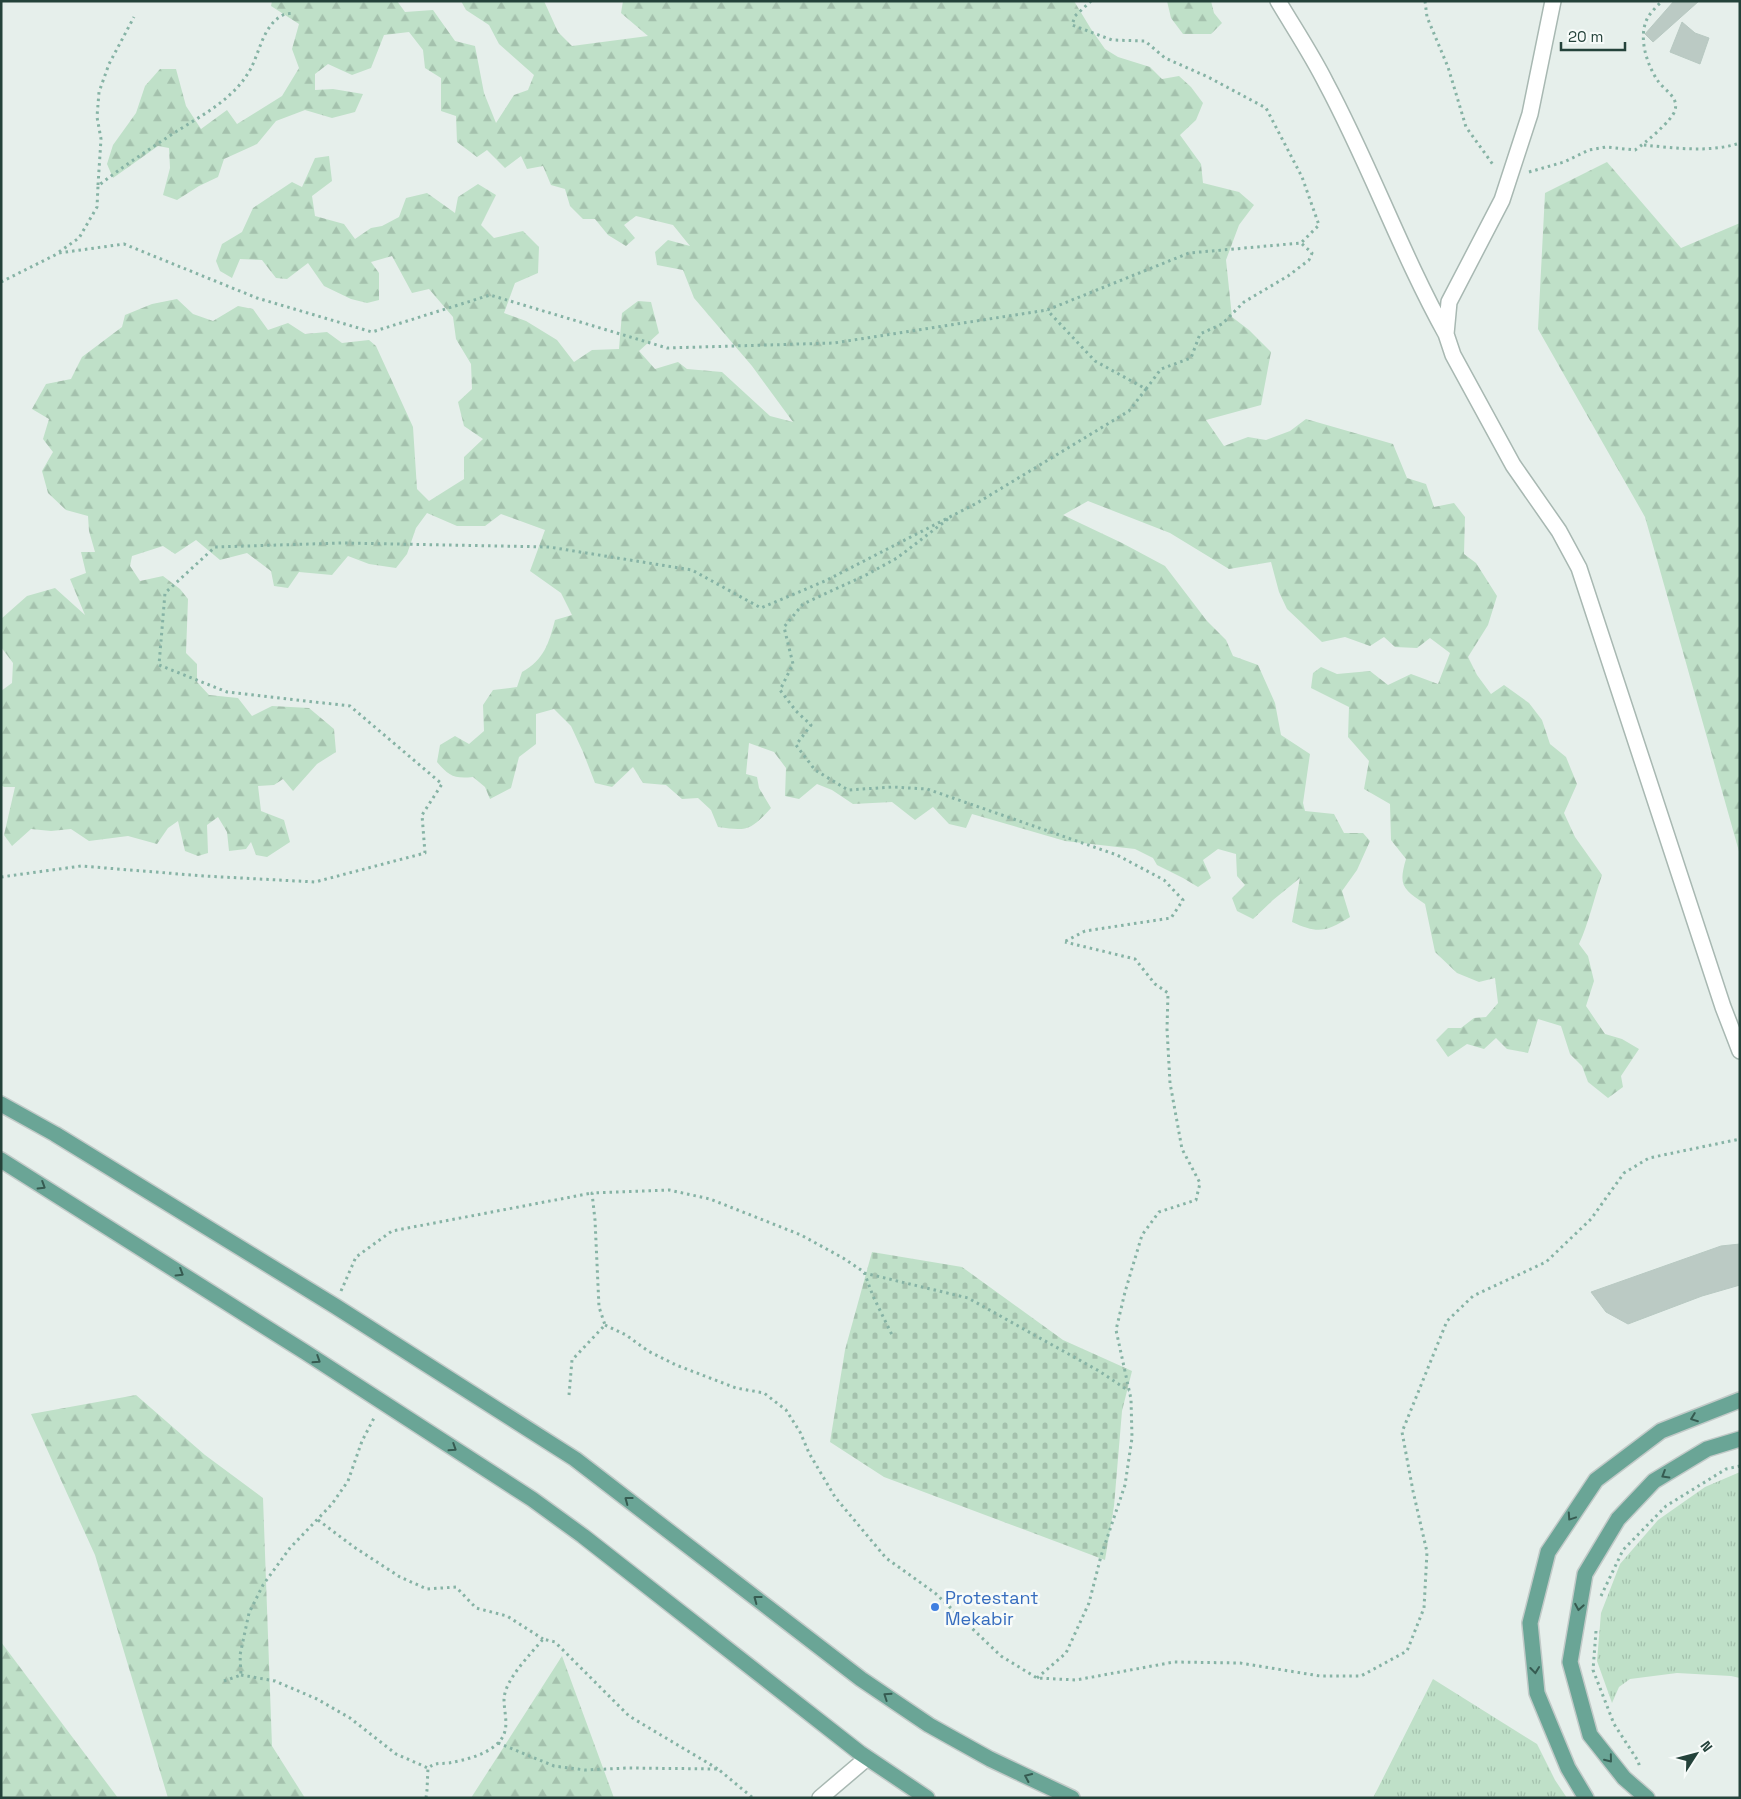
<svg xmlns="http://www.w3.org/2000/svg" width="1741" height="1799" font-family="'Space Grotesk',sans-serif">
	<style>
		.grass { fill: url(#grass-tufts) }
		.forest { fill: url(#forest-firs) }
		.cemetery { fill: url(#cemetery-stones) }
		.building { fill: #bbcac4; stroke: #b8c9c2 }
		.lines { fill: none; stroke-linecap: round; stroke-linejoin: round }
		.minor-casing { stroke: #a8b8b2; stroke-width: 18 }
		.major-casing { stroke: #c2cac8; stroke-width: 18 }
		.path { stroke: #86b3a5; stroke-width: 3; stroke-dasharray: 2.5 4; stroke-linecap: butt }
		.minor { stroke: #fff; stroke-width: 15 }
		.major { stroke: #6aa596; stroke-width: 15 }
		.oneway { stroke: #365b51 }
		.shop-dot { fill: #3f7fe0; stroke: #f7fbf9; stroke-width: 2 }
		.labels { text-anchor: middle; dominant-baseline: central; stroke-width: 5; stroke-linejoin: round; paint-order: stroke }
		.shop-label { font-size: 18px; fill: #366cbe; stroke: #f7fbf9; text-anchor: start }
	</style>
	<defs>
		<pattern id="grass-tufts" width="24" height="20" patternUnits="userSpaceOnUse" patternTransform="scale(1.25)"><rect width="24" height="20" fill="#bfe0c8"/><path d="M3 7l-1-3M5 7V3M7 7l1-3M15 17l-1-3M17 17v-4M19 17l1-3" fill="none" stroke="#a4c1ad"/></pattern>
		<pattern id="forest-firs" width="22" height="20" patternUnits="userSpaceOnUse" patternTransform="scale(1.25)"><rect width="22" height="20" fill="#bfe0c8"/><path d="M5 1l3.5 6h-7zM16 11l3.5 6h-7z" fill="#a4c1ad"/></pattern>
		<pattern id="cemetery-stones" width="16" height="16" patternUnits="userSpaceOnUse" patternTransform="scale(1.25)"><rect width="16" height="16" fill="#bfe0c8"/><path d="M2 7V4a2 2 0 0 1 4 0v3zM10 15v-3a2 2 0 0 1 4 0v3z" fill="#a4c1ad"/></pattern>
	</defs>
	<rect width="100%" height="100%" fill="#e6efeb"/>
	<path class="grass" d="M 1740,1472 L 1740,1678 L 1731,1676 L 1677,1673 L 1630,1679 L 1619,1687 L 1612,1703 L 1597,1661 L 1601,1613 L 1620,1564 L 1658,1520 L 1705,1487 Z
		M 1433,1679 L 1537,1744 L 1555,1780 L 1567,1798 L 1373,1798 Z"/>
	<path class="forest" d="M 272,1 L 397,1 L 405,12 L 433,10 L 455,41 L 475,46 L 484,93 L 496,123 L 514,95 L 528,90 L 534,75 L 499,44 L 489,25 L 466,10 L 461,1 L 544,1 L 558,32 L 572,46 L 648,36 L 621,13 L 623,1 L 1074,1 L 1091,29 L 1105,49 L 1118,57 L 1150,67 L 1162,79 L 1179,76 L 1191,87 L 1203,103 L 1196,120 L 1180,135 L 1201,164 L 1203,183 L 1239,192 L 1254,205 L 1239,225 L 1226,260 L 1232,317 L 1249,330 L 1271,352 L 1261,405 L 1206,420 L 1224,446 L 1248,437 L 1266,440 L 1290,431 L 1306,419 L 1393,444 L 1407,478 L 1426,484 L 1434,507 L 1454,503 L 1465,517 L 1464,554 L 1476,563 L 1497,596 L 1488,625 L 1468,657 L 1477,675 L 1491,694 L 1504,685 L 1529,703 L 1542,720 L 1550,744 L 1566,757 L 1577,784 L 1564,813 L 1575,837 L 1602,875 C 1594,898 1589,922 1579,944 L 1588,956 L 1594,981 L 1586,1006 L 1605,1034 L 1622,1039 L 1639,1049 L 1621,1076 L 1623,1087 L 1608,1098 L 1588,1082 L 1582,1066 L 1570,1054 L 1561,1026 L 1538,1019 L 1528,1053 L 1507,1049 L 1496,1038 L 1484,1049 L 1467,1044 L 1448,1057 L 1436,1040 L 1448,1028 L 1461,1028 L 1474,1018 L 1486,1017 L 1498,1003 L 1495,978 L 1479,982 L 1457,973 L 1435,952 L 1425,904 C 1403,889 1398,886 1406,859 L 1391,840 L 1390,804 L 1364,789 L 1369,761 L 1348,737 L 1349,707 L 1311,688 L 1313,673 L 1321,667 L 1337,674 L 1370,671 L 1388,685 L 1411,674 L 1438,684 L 1450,653 L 1430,638 L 1417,648 L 1395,647 L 1384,637 L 1370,646 L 1345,637 L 1322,642 L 1287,609 L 1279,592 L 1271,562 L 1229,569 L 1170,533 L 1088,501 L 1063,515 L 1122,543 L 1165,566 L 1207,621 L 1226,640 L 1233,656 L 1258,665 L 1275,703 L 1281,735 L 1310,754 L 1303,803 L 1305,811 L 1334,814 L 1344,833 L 1363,833 L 1370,841 L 1357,870 L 1342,891 L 1350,917 C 1326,932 1318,934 1292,922 L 1300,878 L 1273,900 L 1253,919 L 1237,911 L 1232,898 L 1245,885 L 1237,876 L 1236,854 L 1218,849 L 1203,860 L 1211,878 L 1198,887 L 1183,878 L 1157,865 L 1153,858 L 1135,849 L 1065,841 L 972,814 L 966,828 L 949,824 L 933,807 L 915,820 L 892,802 L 853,804 L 832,790 L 817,784 L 799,799 L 785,796 L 786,768 L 774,752 L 749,743 L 746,774 L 757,777 L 759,788 L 771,808 C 750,831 747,831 718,827 L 711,810 L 698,798 L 682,799 L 666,785 L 643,783 L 633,767 L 612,787 L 595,783 L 583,752 L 571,726 L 554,709 L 536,714 L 536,744 L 519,757 L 511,788 L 490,799 L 485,787 L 473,777 C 454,779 449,776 437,762 L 440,745 L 455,736 L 469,744 L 484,731 L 483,705 L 493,690 L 517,687 L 522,672 C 544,660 549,643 555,620 L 572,615 L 561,593 L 530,571 L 545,530 L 501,514 L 485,526 L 457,526 L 427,513 L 416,528 L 407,554 L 396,568 L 369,564 L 348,556 L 332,575 L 299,572 L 288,588 L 274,586 L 271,571 L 247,553 L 220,560 L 196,540 L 175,554 L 163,546 L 132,556 L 130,566 L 140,581 L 163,576 L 180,589 L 188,599 L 186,653 L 197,664 L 197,682 L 209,695 L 238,698 L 252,716 L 272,706 L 309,708 L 334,729 L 336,752 L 317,764 L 293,791 L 283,779 L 274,785 L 258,786 L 261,811 L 284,820 L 290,842 L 267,857 L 256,855 L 251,842 L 246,849 L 229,851 L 227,832 L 218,817 L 207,825 L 208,853 L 198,856 L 185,851 L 178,821 L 168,828 L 157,844 L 128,836 L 89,841 L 71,829 L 51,831 L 31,829 L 12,846 L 4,835 L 15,787 L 4,787 L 1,785 L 1,691 L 12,683 L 13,663 L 1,647 L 1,619 L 27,596 L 55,588 L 85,615 L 70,579 L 86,573 L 81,552 L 95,552 L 89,531 L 88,516 L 66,510 L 48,493 L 42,471 L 53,452 L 43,439 L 49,419 L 32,409 L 46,384 L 71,379 L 82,357 L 122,327 L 125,315 L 152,304 L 177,299 L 193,314 L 213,321 L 238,306 L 253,309 L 268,330 L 288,323 L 305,334 L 327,332 L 342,343 L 369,340 L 376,346 L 413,427 L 417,489 L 429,501 L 464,479 L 464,457 L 483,439 L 464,426 L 458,402 L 472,389 L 471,364 L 456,339 L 453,317 L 429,289 L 412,293 L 392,256 L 371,262 L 379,273 L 379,300 L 367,303 L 351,299 L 324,286 L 308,263 L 287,279 L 276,278 L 262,260 L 240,259 L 232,278 L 220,271 L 216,261 L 222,244 L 242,232 L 253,208 L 292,182 L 302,187 L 315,158 L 329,156 L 332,181 L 312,196 L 315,216 L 344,224 L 355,239 L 371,228 L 382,226 L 399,217 L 406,198 L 427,193 L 455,213 L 458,197 L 478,184 L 496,195 L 481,225 L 494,238 L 523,231 L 539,247 L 538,273 L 515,283 L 504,313 L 526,321 L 557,340 L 574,362 L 592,350 L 619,349 L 622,313 L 638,301 L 651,302 L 659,333 L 639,351 L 655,369 L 678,362 L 687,369 L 722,372 L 770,416 L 793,422 L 752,366 L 694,298 L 683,270 L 657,265 L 655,252 L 668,240 L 690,246 L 673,225 L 636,216 L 624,225 L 635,238 L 626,246 L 608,235 L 595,219 L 583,219 L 570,206 L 565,189 L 551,185 L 543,166 L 527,169 L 521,156 L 505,168 L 487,150 L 477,157 L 457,142 L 456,116 L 441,111 L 441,78 L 425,68 L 423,50 L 409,32 L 384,35 L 371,68 L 352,75 L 328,64 L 315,74 L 315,90 L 333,89 L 363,94 L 355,112 L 332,118 L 305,110 L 276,121 L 257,144 L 224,159 L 218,177 L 199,186 L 177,200 L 163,195 L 170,168 L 169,148 L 158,146 L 113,178 L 107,164 L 113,145 L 136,113 L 145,86 L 160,69 L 176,69 L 186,106 L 201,129 L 227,110 L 237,124 L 282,96 L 299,68 L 292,49 L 299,24 L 271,6 Z
		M 1167,1 L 1211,1 L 1214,13 L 1222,23 L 1211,34 L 1183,34 L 1171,18 Z
		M 1607,162 L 1681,248 L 1740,223 L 1740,855 L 1645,517 L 1538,329 L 1545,193 Z
		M 136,1395 L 205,1455 L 263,1498 L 272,1746 L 305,1798 L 168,1798 L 95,1555 L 31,1414 Z
		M 1,1642 L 118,1798 L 1,1798 Z
		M 562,1656 L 614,1798 L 471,1798 Z"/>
	<path class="cemetery" d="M 872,1252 L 962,1267 L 1063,1340 L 1132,1371 L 1122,1411 L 1114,1506 L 1105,1560 L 884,1477 L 830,1442 L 845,1350 Z"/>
	<path class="building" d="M 1674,1 L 1699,1 L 1653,42 L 1645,34 Z
		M 1682,22 L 1695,33 L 1709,38 L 1700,64 L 1670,52 Z
		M 1740,1244 L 1740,1285 L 1702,1296 L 1628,1324 L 1606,1312 L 1591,1292 L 1721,1246 Z"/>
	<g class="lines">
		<g class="minor-casing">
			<path id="minor" d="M 1278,1 C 1294,28 1312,55 1326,83 C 1370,165 1401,253 1446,334
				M 1553,1 L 1530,114 L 1502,200 L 1449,302 L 1446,334 L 1453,355 L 1513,465 L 1559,531 L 1579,568 L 1723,1007 L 1740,1051
				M 820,1798 L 867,1758"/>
		</g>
		<g class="major-casing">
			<path id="major" d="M 1,1104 L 55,1134 L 335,1306 L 575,1459 L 861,1679 L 929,1725 L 990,1759 L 1072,1798
				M 1,1160 L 305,1352 L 532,1499 L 583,1536 L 860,1753 L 927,1798
				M 1586,1798 L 1568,1768 L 1537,1693 L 1530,1623 L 1548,1552 L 1596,1480 L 1661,1431 L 1740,1400
				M 1647,1798 L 1624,1778 L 1590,1735 L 1570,1662 L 1585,1574 L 1618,1519 L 1654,1481 L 1707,1449 L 1740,1439"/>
		</g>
		<path class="path" d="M 1425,1 L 1427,17 L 1448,67 L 1466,127 L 1494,166
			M 1644,145 C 1674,148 1710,153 1740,143
			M 1529,172 L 1564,162 L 1589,150 L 1606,147 L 1635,150 C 1644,144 1673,120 1675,110 C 1679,97 1664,90 1658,81 C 1647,65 1638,38 1647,19 C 1650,13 1657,6 1662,1
			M 98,185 L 101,139 L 97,117 L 99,92 L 109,64 L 134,17
			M 59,252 L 79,238 L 97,207 L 98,186 C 122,167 148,150 174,133 C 202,115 233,100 250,70 C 260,52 263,25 283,15 C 286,13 291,14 294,13
			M 1,282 L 59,253 L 124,244 L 257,298 L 372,332 L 490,295 L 667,348 L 834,343 L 1047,310 L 1189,253 L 1301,243 L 1319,225 L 1302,177 L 1266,108 L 1208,77 L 1165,58 L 1145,41 L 1112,40 L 1072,25 L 1075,16 L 1091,1
			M 1146,389 L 1161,369 L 1191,358 L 1200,334 L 1222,324 L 1244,302 L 1288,276 L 1309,260 L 1312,253 L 1301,243
			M 948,519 L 897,558 L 868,574 L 803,604 L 784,627 L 793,664 L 780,690 L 796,711 L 811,725 L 796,745 L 815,770 L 848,790 L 893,787 L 927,789 L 1117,855 L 1164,880 L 1183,900 L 1171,918 L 1085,931 L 1064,942
			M 1,877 L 81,866 L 204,876 L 315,882 L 425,853 L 422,815 L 442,784 L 350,706 L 227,692 L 159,665 L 165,593 L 215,547 L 342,543 L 549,547 L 692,570 L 761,608 L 825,581 L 977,503 L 1129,411 L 1146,389 L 1095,361 L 1047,310
			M 864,1273 L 968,1298 L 1099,1371 L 1129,1391
			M 341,1291 L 356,1257 L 392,1231 L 592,1193
			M 605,1325 L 626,1335 L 648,1351 L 676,1365 L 736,1388 L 764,1393 L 786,1410 L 800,1432 L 809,1453 L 835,1497 L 886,1558 L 935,1593 L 1001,1656 L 1037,1678 L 1076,1680 L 1174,1662 L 1240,1663 L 1320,1676 L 1361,1676 L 1407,1651 L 1424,1608 L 1427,1552 L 1413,1491 L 1402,1432 L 1447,1321 L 1473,1296 L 1546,1262 L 1591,1219 L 1624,1173 L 1649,1158 L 1740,1139
			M 569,1395 L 572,1360 L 605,1325 L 599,1307 L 595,1220 L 592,1193 L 669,1190 L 710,1199 L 801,1235 L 843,1258 L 864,1272 L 873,1296 L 893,1337
			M 318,1520 L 354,1547 L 400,1577 L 427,1589 L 456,1587 L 476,1608 L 507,1616 L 543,1639
			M 1601,1596 L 1623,1550 L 1666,1506 L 1726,1469 L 1740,1466
			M 1596,1631 L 1593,1670 L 1614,1724 L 1638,1761 L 1640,1768
			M 241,1675 L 275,1681 L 317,1699 L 350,1718 L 396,1754 L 428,1768
			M 1037,1678 L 1066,1653 L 1089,1603 L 1101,1556 L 1125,1485 L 1132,1438 L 1131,1399 L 1116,1330 L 1125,1292 L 1142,1235 L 1159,1212 L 1196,1200 L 1200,1183 L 1182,1149 L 1170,1083 L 1167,1029 L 1168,993 L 1155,984 L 1135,959 L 1065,942
			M 224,1681 L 241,1675 L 240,1655 L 249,1613 L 263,1585 L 290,1548 L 332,1504 L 348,1481 L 362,1441 L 374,1418
			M 498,1743 L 554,1766 L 585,1770 L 628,1768 L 718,1769 L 753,1798
			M 426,1798 L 427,1790 L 428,1768 C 436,1762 440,1764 449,1763 C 465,1760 486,1755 498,1743 C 511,1730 504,1715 504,1699 C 505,1679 531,1654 543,1639 L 555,1642 L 629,1716 L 718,1769"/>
		<use href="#minor" class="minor"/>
		<use href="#major" class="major"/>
	</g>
	<defs><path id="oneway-chevron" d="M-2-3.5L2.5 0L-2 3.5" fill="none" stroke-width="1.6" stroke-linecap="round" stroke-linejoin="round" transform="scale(1.25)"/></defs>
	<g class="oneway">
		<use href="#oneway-chevron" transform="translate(42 1186) rotate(32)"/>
		<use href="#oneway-chevron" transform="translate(180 1273) rotate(32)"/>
		<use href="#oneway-chevron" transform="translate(317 1360) rotate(33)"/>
		<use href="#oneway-chevron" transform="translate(1694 1418) rotate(159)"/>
		<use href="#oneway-chevron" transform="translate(453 1448) rotate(33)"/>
		<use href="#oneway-chevron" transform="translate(1665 1475) rotate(149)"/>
		<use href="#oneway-chevron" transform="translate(628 1500) rotate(-143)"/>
		<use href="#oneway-chevron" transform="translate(1571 1517) rotate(124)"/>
		<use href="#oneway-chevron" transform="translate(757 1599) rotate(-143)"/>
		<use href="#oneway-chevron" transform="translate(1579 1607) rotate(100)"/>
		<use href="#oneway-chevron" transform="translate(1535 1670) rotate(84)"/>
		<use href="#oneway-chevron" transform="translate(887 1696) rotate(-146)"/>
		<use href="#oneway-chevron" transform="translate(1609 1759) rotate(51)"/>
		<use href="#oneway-chevron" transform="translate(1028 1777) rotate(-155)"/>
	</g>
	<circle class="shop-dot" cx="935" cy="1607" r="5"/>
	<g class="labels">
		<g class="shop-label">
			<text x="945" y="1597">Protestant<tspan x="945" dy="21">Mekabir</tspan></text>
		</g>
	</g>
	<rect width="1741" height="1799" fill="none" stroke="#24423a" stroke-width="5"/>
	<g transform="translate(1696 1754) rotate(54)" stroke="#f7fbf9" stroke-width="4" paint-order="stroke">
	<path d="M0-4L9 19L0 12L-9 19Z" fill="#24423a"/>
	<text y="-8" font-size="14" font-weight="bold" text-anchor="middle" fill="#24423a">N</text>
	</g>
	<path d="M1561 42v8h64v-8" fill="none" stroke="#24423a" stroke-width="2.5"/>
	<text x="1568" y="42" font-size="15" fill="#24423a" stroke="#f7fbf9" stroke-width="4" paint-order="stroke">20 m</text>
</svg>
